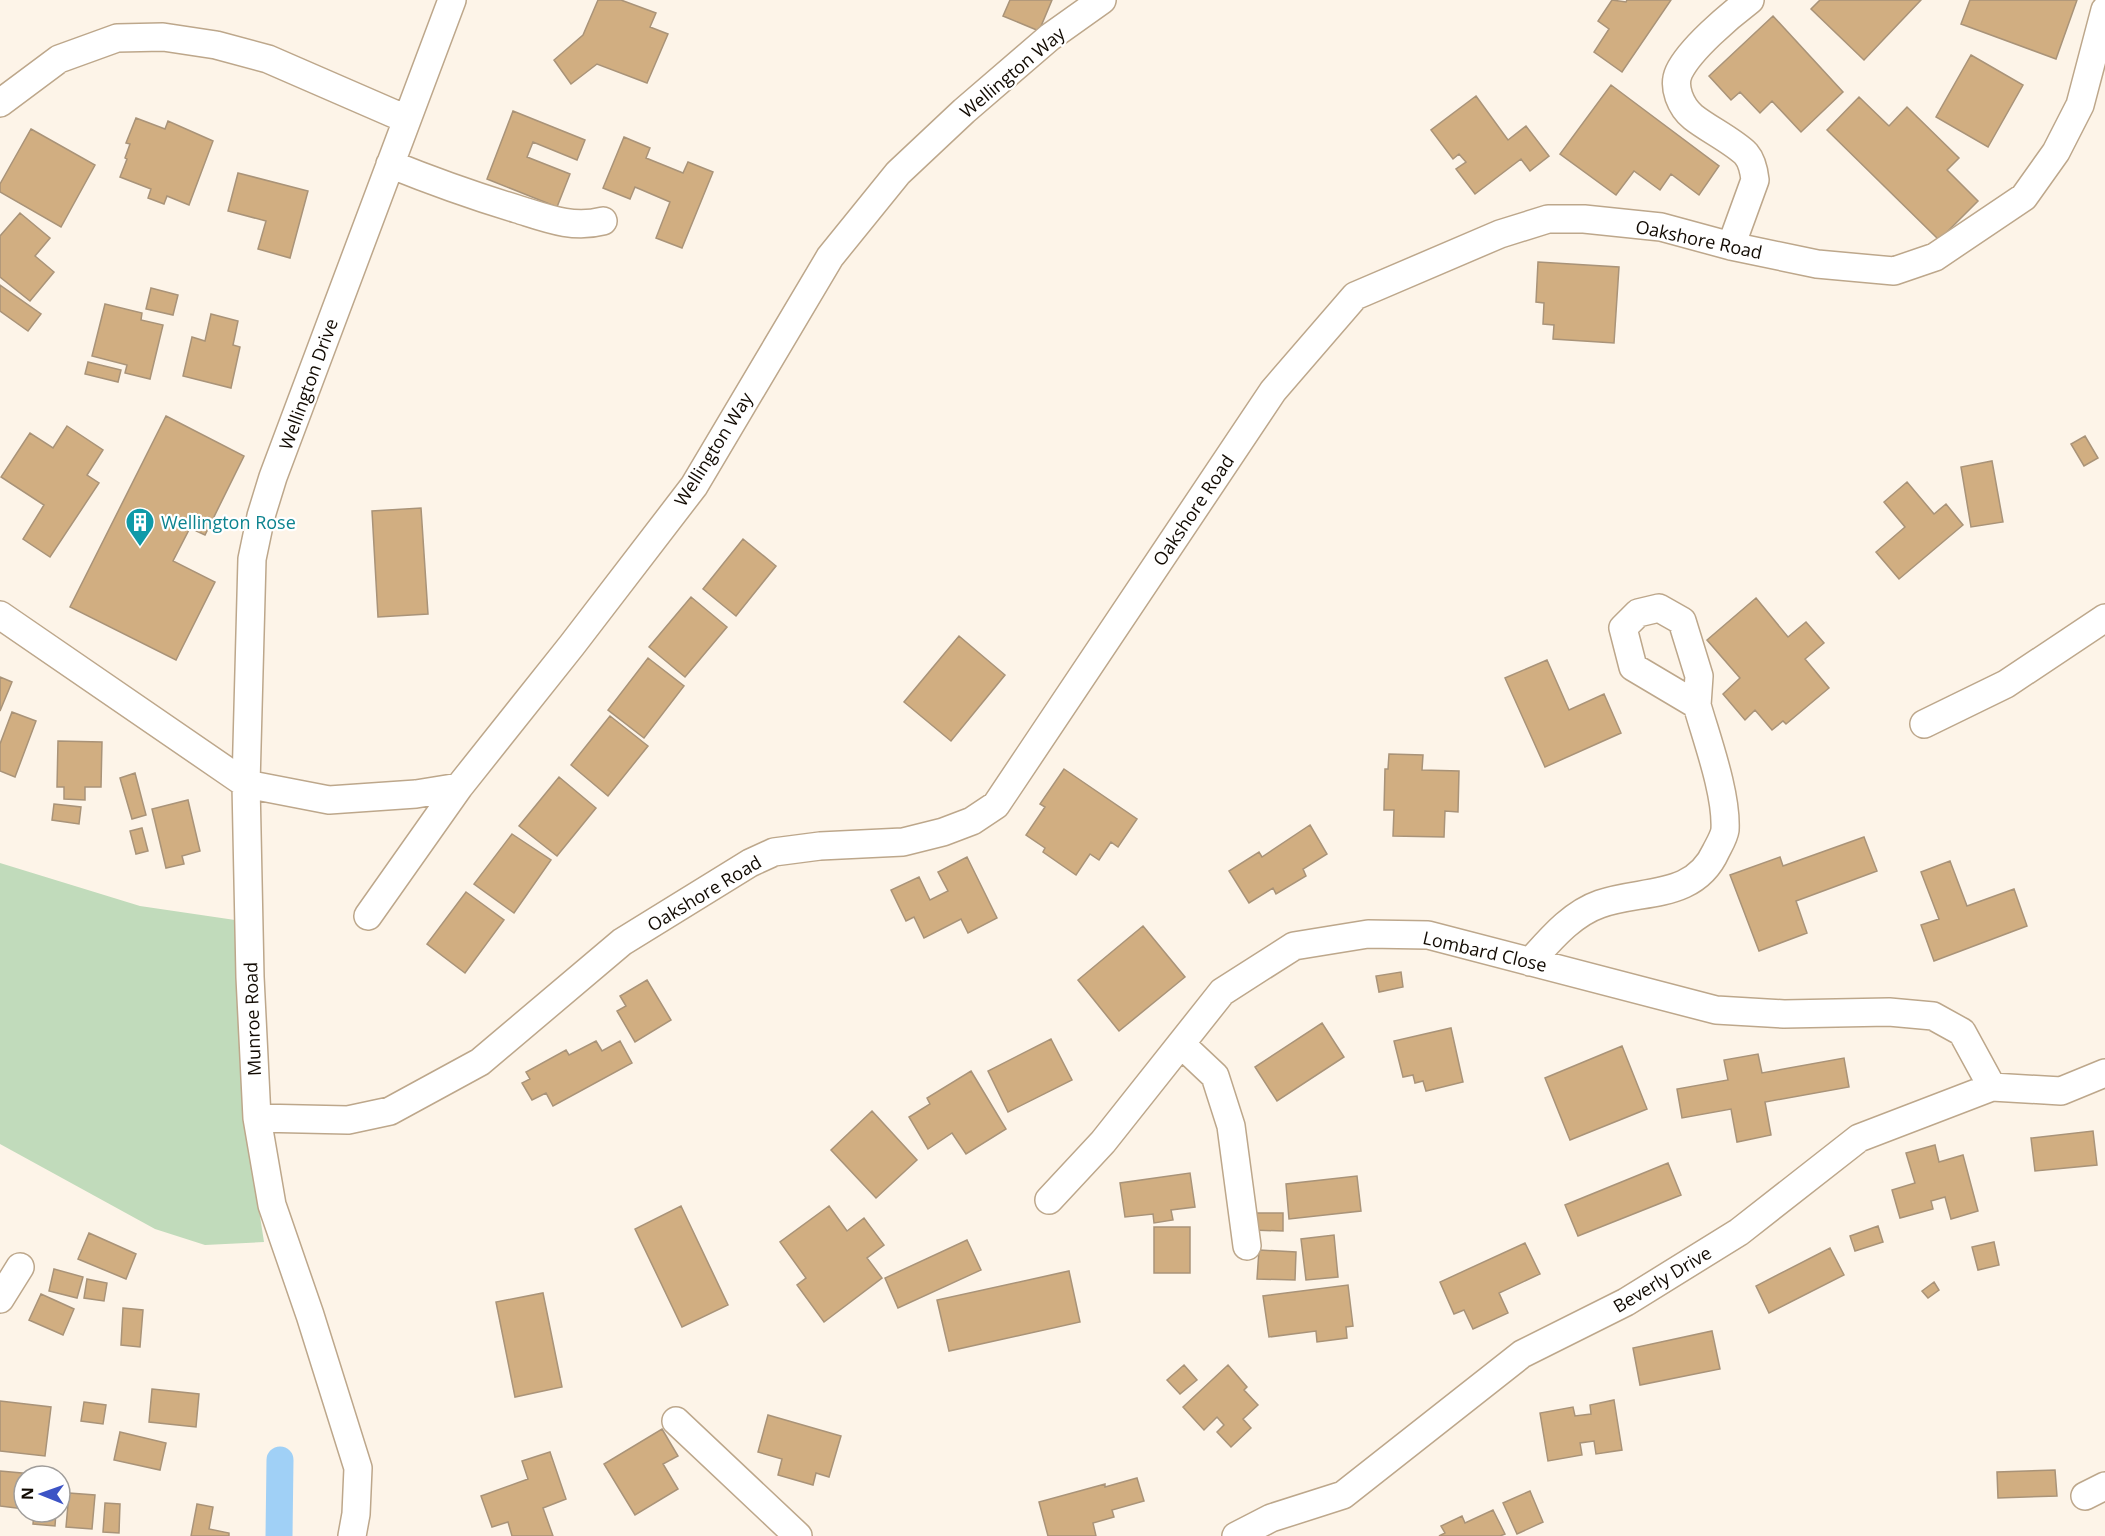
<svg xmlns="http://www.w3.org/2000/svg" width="2105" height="1536" font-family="'Open Sans',sans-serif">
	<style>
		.green { fill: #c1dbbb }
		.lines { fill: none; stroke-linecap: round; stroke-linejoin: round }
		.canal { stroke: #a0d0f6; stroke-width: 27 }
		.building { fill: #d1ae81; stroke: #a99378; stroke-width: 1.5 }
		.street-casing { stroke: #bda78b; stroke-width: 30 }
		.street { stroke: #fff; stroke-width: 27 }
		.labels { text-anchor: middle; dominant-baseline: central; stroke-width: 4.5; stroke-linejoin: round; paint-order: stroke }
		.street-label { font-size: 18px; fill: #110a02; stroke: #fff }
		.culture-label { font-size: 18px; fill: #0d838f; stroke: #fff; text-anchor: start }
	</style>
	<rect width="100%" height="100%" fill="#fdf4e8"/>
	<path class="green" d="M 0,863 L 140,906 L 235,920 L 247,1132 L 264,1242 L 205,1245 L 155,1229 L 0,1144 Z"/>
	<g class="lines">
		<path class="canal" d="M 279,1536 L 280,1460"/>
	</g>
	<path class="building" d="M 598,0 L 621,0 L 656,13 L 650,27 L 668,34 L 647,83 L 597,64 L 571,84 L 554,60 L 583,35 Z
		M 1010,0 L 1052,0 L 1039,31 L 1003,16 Z
		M 1612,0 L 1626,2 L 1627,0 L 1671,0 L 1622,72 L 1594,52 L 1609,29 L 1598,21 Z
		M 1820,0 L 1921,0 L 1864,60 L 1811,9 Z
		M 1970,0 L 2077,0 L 2056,59 L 1961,24 Z
		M 1773,16 L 1843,92 L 1801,132 L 1772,101 L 1760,113 L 1740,92 L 1731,100 L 1709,76 Z
		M 1971,55 L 2023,85 L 1988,147 L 1936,117 Z
		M 1611,85 L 1719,166 L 1699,195 L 1671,174 L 1660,190 L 1634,171 L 1616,195 L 1560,154 Z
		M 1476,96 L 1508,140 L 1526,126 L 1549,156 L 1530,171 L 1521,159 L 1475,194 L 1456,169 L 1466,162 L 1459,154 L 1453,159 L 1431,130 Z
		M 1859,97 L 1889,126 L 1907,107 L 1959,158 L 1947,170 L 1978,201 L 1939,240 L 1827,130 Z
		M 513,111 L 585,140 L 577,160 L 533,142 L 527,157 L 570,174 L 557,207 L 487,179 Z
		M 136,118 L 165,129 L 168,121 L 213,141 L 189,205 L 167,196 L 164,204 L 148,198 L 151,189 L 120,177 L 127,159 L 125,158 L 130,144 L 126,143 Z
		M 31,129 L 95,165 L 61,227 L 0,192 L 0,184 Z
		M 624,137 L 650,148 L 646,158 L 683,173 L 688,162 L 713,172 L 682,248 L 656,238 L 670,202 L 635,187 L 630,199 L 603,188 Z
		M 238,173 L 308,191 L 290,258 L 258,249 L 266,221 L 228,211 Z
		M 20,213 L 50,238 L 35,256 L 54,272 L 30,301 L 0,277 L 0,236 Z
		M 1538,262 L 1619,267 L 1614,343 L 1553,339 L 1554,325 L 1543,324 L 1544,303 L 1536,302 Z
		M 0,285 L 41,314 L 28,331 L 0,311 Z
		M 151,288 L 178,295 L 173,315 L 146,309 Z
		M 105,304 L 142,313 L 141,320 L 163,325 L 150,379 L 125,373 L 127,365 L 92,356 Z
		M 211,314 L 238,321 L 233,345 L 240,347 L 231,388 L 183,376 L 192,337 L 205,341 Z
		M 88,362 L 121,370 L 118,382 L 85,374 Z
		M 166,416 L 244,456 L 205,535 L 190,528 L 173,561 L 215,582 L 176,660 L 70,607 Z
		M 67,426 L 103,450 L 87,475 L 99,483 L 50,557 L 23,539 L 44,505 L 1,477 L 30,433 L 53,448 Z
		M 2085,436 L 2098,458 L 2084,466 L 2071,444 Z
		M 1992,461 L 2003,522 L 1971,527 L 1961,467 Z
		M 1907,482 L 1934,514 L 1946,504 L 1963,525 L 1899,579 L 1876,552 L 1905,527 L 1884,502 Z
		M 421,508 L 428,614 L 378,617 L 372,511 Z
		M 743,539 L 776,566 L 736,616 L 703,589 Z
		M 691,597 L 727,627 L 685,677 L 649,647 Z
		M 1756,598 L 1788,637 L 1806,622 L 1824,643 L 1805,659 L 1829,688 L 1786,724 L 1783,721 L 1772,730 L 1755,710 L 1745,720 L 1723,694 L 1740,678 L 1707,640 Z
		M 959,636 L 1005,675 L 951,741 L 904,702 Z
		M 648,658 L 684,686 L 644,738 L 608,710 Z
		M 1547,660 L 1569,710 L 1604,694 L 1621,733 L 1545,767 L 1505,678 Z
		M 0,677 L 12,682 L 0,711 Z
		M 12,712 L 36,721 L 15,777 L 0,771 L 0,744 Z
		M 610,716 L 648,746 L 608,796 L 571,765 Z
		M 58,741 L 102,742 L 101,787 L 85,787 L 85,800 L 64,799 L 64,787 L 57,787 Z
		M 1389,754 L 1423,755 L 1422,770 L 1459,771 L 1458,812 L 1445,811 L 1444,837 L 1393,836 L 1394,810 L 1384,810 L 1385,769 L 1388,769 Z
		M 1064,769 L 1137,819 L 1118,847 L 1111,842 L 1099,860 L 1090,854 L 1076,875 L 1043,852 L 1045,848 L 1026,835 L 1045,807 L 1040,804 Z
		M 135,773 L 146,815 L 132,819 L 120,778 Z
		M 559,777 L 596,808 L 557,856 L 519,826 Z
		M 188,800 L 200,851 L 182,856 L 184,864 L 166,868 L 152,809 Z
		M 54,804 L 81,807 L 79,824 L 52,820 Z
		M 1310,825 L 1327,854 L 1303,869 L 1306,876 L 1276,894 L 1273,888 L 1249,903 L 1229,871 L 1259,852 L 1262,857 Z
		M 142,828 L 148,851 L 136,854 L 130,831 Z
		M 512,834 L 551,860 L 514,913 L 474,884 Z
		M 1864,837 L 1877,871 L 1796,901 L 1807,933 L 1759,951 L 1730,875 L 1780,857 L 1783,866 Z
		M 967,857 L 997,918 L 968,933 L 961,919 L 924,938 L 914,917 L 906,921 L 891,890 L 919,877 L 930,900 L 948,891 L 938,872 Z
		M 1950,861 L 1967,906 L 2014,889 L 2027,926 L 1934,961 L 1921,925 L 1939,919 L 1921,872 Z
		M 466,892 L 504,920 L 465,973 L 427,944 Z
		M 1143,926 L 1185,977 L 1119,1031 L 1078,980 Z
		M 1401,972 L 1403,987 L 1379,992 L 1376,976 Z
		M 647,980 L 671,1020 L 635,1042 L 617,1011 L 626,1006 L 620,996 Z
		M 1322,1023 L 1344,1057 L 1277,1101 L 1255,1067 Z
		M 1451,1028 L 1463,1082 L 1426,1091 L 1423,1081 L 1415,1083 L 1413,1075 L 1403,1077 L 1394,1041 Z
		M 1051,1039 L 1072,1080 L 1008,1112 L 988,1071 Z
		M 596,1041 L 602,1051 L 620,1041 L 632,1063 L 553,1106 L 546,1093 L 532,1100 L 522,1083 L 530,1079 L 526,1072 L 566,1050 L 569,1055 Z
		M 1622,1046 L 1647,1109 L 1570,1140 L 1545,1078 Z
		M 1758,1054 L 1762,1073 L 1844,1058 L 1849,1087 L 1765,1102 L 1771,1135 L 1737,1142 L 1731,1109 L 1682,1118 L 1677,1089 L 1728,1080 L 1724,1060 Z
		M 971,1071 L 1006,1129 L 966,1154 L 952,1133 L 928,1149 L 909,1117 L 930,1104 L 927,1098 Z
		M 872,1111 L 917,1160 L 876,1198 L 831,1150 Z
		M 2093,1131 L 2097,1165 L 2035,1171 L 2031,1138 Z
		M 1935,1145 L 1939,1162 L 1963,1155 L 1978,1211 L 1951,1219 L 1945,1197 L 1931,1201 L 1933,1209 L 1900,1218 L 1892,1190 L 1915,1183 L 1906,1153 Z
		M 1668,1163 L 1681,1195 L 1578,1236 L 1565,1205 Z
		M 1190,1173 L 1195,1207 L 1171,1210 L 1173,1220 L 1154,1223 L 1153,1214 L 1125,1217 L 1120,1183 Z
		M 1357,1176 L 1361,1211 L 1289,1219 L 1286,1184 Z
		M 681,1206 L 728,1305 L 682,1327 L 635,1229 Z
		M 829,1206 L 847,1231 L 864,1218 L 884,1245 L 867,1258 L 882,1278 L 824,1322 L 797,1285 L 806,1278 L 780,1242 Z
		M 1253,1213 L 1283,1213 L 1283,1231 L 1253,1230 Z
		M 1878,1226 L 1883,1242 L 1855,1251 L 1850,1236 Z
		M 1154,1227 L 1190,1227 L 1190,1273 L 1154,1273 Z
		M 89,1233 L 136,1254 L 126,1279 L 78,1259 Z
		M 1334,1235 L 1338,1277 L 1306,1280 L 1301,1239 Z
		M 967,1240 L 981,1270 L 898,1308 L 885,1278 Z
		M 1994,1242 L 1999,1265 L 1978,1270 L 1972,1247 Z
		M 1525,1243 L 1540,1274 L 1499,1293 L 1508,1313 L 1473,1329 L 1464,1310 L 1454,1314 L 1440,1282 Z
		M 1830,1248 L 1844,1275 L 1769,1313 L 1756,1286 Z
		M 1259,1250 L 1296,1252 L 1295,1280 L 1257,1279 Z
		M 54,1269 L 83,1277 L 77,1298 L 49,1291 Z
		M 1069,1271 L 1080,1322 L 949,1351 L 937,1300 Z
		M 87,1279 L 107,1283 L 104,1301 L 84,1298 Z
		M 1934,1282 L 1939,1290 L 1928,1298 L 1922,1291 Z
		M 1348,1285 L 1353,1326 L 1346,1327 L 1347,1338 L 1317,1342 L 1316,1331 L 1269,1337 L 1263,1296 Z
		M 543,1293 L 562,1387 L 515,1397 L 496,1302 Z
		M 41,1294 L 74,1309 L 63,1335 L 29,1320 Z
		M 123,1308 L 143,1310 L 140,1347 L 121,1345 Z
		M 1712,1331 L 1720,1369 L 1640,1385 L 1633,1348 Z
		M 1184,1365 L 1197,1380 L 1180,1394 L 1167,1380 Z
		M 1228,1365 L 1247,1387 L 1244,1390 L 1258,1405 L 1243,1419 L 1251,1428 L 1231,1447 L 1217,1432 L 1224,1425 L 1217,1417 L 1204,1430 L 1183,1407 Z
		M 152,1389 L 199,1394 L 196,1427 L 149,1422 Z
		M 1614,1400 L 1622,1450 L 1596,1454 L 1594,1441 L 1580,1443 L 1582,1455 L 1548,1461 L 1540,1413 L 1573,1407 L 1575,1416 L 1591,1414 L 1590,1405 Z
		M 0,1401 L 51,1407 L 45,1456 L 0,1451 Z
		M 84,1402 L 106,1405 L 103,1424 L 81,1421 Z
		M 768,1415 L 841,1436 L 829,1477 L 816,1473 L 813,1485 L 778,1475 L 782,1459 L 758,1452 Z
		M 662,1429 L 678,1456 L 663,1464 L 678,1489 L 635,1515 L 604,1464 Z
		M 120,1432 L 166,1443 L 160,1470 L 114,1460 Z
		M 550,1452 L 566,1499 L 543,1508 L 553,1536 L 512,1536 L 508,1522 L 492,1527 L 481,1496 L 528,1479 L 522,1461 Z
		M 2055,1470 L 2057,1496 L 1998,1498 L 1997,1472 Z
		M 0,1471 L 33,1474 L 33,1476 L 24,1476 L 24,1509 L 0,1506 Z
		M 1137,1478 L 1144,1501 L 1112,1510 L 1114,1517 L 1093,1523 L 1096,1536 L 1048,1536 L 1039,1502 L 1105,1484 L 1105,1487 Z
		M 1530,1491 L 1543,1522 L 1517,1534 L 1503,1503 Z
		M 69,1493 L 95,1495 L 92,1529 L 66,1527 Z
		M 105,1503 L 120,1504 L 119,1533 L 103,1532 Z
		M 197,1504 L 213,1507 L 209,1529 L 229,1533 L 229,1536 L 191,1536 Z
		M 1493,1510 L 1505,1534 L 1500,1536 L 1439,1536 L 1445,1533 L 1441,1526 L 1462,1516 L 1465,1523 Z
		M 34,1512 L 56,1512 L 55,1526 L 33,1524 Z"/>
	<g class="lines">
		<g class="street-casing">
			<path id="street" d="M 0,103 L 59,59 L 117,38 L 163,37 L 216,45 L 268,59 L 406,119
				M 390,164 C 432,181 474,196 517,209 C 546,218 572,229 603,221
				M 1731,246 L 1755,180 C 1754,171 1752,161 1746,154 C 1733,141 1708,129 1693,117 C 1681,107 1672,87 1679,72 C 1690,49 1729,16 1750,0
				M 0,615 L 246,784 L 329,800 L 416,794 L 459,787 L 572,645 L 694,486 L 830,257 L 898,173 L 964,111 L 1050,37 L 1102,0
				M 1924,724 L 2006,684 L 2105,618
				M 368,916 L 459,787
				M 1530,962 C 1550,940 1571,914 1600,904 C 1642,889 1694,900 1716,851 C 1719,845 1724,837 1725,830 C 1727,794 1707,740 1697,705 L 1633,667 L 1623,628 L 1638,613 L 1659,608 L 1682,621 L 1699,676 L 1697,705
				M 1181,1044 L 1215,1076 L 1231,1126 L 1247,1246
				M 257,1118 L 348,1120 L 390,1111 L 480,1062 L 622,942 L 750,863 L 774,852 L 820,846 L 903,842 L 943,832 L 972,821 L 996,805 L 1273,391 L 1355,296 L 1500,234 L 1548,219 L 1584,219 L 1661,227 L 1731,246 L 1817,264 L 1894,271 L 1935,257 L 2024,197 L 2056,152 L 2080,105 L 2105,10
				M 1049,1200 L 1103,1142 L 1222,992 L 1294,946 L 1368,934 L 1428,935 L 1716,1010 L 1784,1014 L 1889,1012 L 1933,1016 L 1962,1032 L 1992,1087
				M 0,1299 L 20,1267
				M 676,1421 L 798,1536
				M 2085,1496 L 2105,1486
				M 352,1536 L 356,1514 L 358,1468 L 310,1315 L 272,1205 L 257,1118 L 250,977 L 246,784 L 252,559 L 261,516 L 273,477 L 452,0
				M 1236,1536 L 1271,1518 L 1343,1495 L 1522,1354 L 1626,1302 L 1739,1232 L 1859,1138 L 1992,1087 L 2061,1091 L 2105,1073"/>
		</g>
		<use href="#street" class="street"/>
	</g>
	<defs>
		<g id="building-pin" transform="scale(1.5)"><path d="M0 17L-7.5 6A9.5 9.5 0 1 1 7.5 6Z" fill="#0f9aa8" stroke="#fff"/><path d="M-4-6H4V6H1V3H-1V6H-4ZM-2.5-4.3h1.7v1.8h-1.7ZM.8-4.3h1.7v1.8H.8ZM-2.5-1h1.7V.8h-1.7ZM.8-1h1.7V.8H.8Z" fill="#fff"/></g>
	</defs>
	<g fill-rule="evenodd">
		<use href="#building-pin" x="140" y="522"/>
	</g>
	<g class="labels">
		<g class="street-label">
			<text transform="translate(1012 72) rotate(-40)">Wellington Way</text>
			<text transform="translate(1699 239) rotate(12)">Oakshore Road</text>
			<text transform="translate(308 384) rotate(-70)">Wellington Drive</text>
			<text transform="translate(713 449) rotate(-58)">Wellington Way</text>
			<text transform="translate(1193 510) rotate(-56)">Oakshore Road</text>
			<text transform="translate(704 893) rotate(-31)">Oakshore Road</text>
			<text transform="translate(1485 951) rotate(13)">Lombard Close</text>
			<text transform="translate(252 1019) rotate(-92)">Munroe Road</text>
			<text transform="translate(1662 1279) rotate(-31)">Beverly Drive</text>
		</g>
		<g class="culture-label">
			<text x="161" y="522">Wellington Rose</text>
		</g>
	</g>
	<g transform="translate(42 1494) rotate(271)"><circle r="28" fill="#ffffff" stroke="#a09d9a" stroke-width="1.5"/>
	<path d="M0-4.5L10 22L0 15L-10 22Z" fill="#3c53c5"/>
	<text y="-9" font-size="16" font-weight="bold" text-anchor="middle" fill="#110a02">N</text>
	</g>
</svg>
